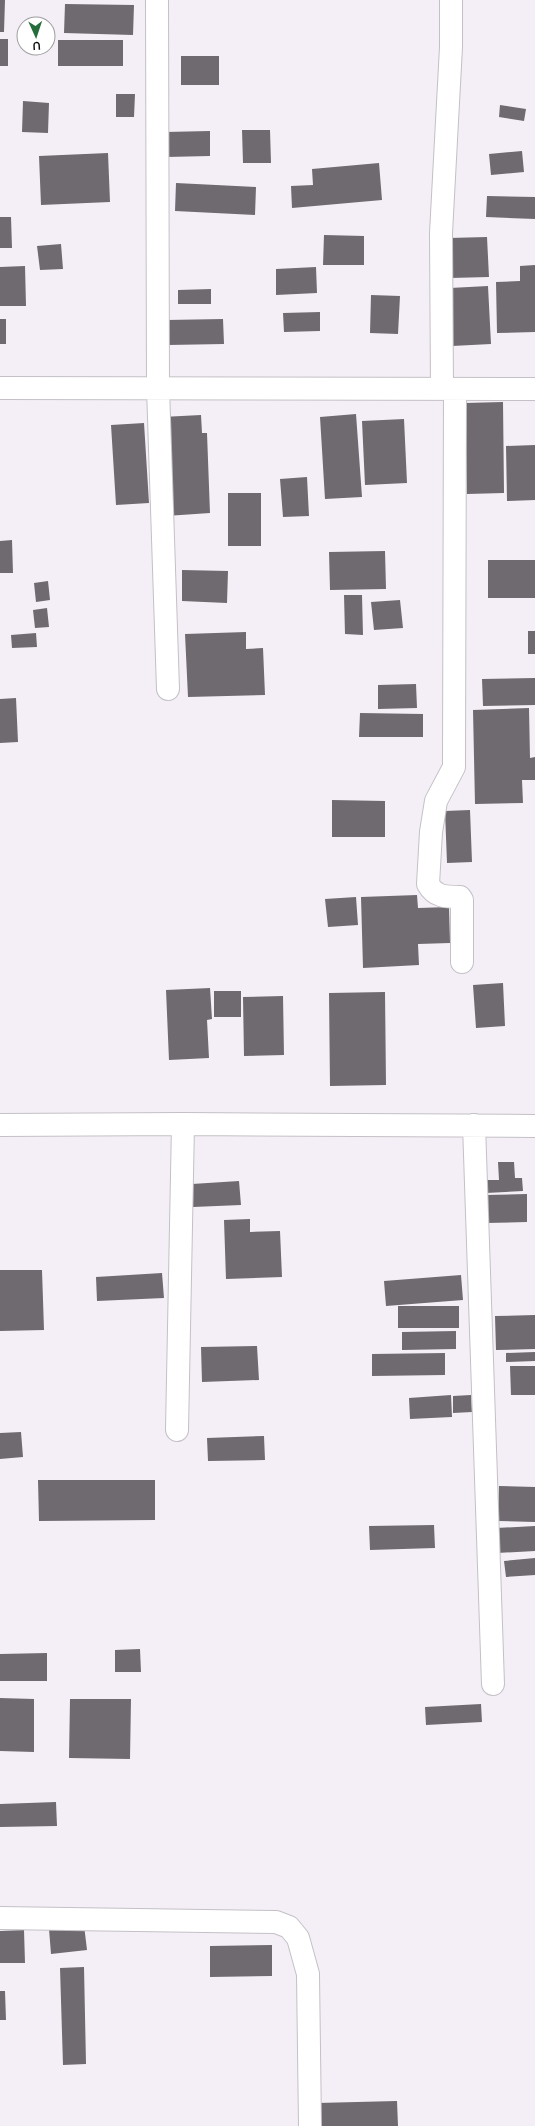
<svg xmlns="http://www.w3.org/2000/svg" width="535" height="2126" font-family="Lato,sans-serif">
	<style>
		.building { fill: #6e6a70 }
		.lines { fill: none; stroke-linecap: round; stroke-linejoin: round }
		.minor-casing { stroke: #c4c0c6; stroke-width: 24 }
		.minor { stroke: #fff; stroke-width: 22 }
	</style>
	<rect width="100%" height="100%" fill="#f4eff6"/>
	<path class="building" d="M 0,0 L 5,0 L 4,32 L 0,32 Z
		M 65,4 L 134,5 L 133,35 L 64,33 Z
		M 0,39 L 8,39 L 8,66 L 0,66 Z
		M 58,40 L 123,40 L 123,66 L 58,66 Z
		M 181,56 L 219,56 L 219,85 L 181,85 Z
		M 116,94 L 135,94 L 134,117 L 116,117 Z
		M 23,101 L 49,103 L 48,133 L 22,132 Z
		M 500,105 L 526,109 L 524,121 L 499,117 Z
		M 242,130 L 270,130 L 271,163 L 243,163 Z
		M 210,131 L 210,156 L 166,157 L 165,132 Z
		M 522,151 L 524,172 L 491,175 L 489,154 Z
		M 108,153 L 110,202 L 41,205 L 39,156 Z
		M 379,163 L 382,200 L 292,208 L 291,186 L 313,185 L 312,169 Z
		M 176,183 L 256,187 L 255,215 L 175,211 Z
		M 487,196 L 535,197 L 535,219 L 486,217 Z
		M 0,217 L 11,217 L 12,248 L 0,248 Z
		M 324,235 L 364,236 L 364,265 L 323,265 Z
		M 487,237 L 489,277 L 450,278 L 449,238 Z
		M 61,244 L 63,269 L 40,270 L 37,246 Z
		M 535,265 L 535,332 L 497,333 L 496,282 L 520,281 L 520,266 Z
		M 25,266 L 26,306 L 0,306 L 0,267 Z
		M 316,267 L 317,293 L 276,295 L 276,269 Z
		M 488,286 L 491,344 L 452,346 L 450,288 Z
		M 211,289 L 211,304 L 178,304 L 178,290 Z
		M 371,295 L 400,296 L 398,334 L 370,333 Z
		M 320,312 L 320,331 L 284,332 L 283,313 Z
		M 0,319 L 6,319 L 6,344 L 0,344 Z
		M 223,319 L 224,344 L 168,345 L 167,320 Z
		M 503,402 L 504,493 L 467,494 L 465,403 Z
		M 356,414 L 362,497 L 325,499 L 320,417 Z
		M 201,415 L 202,433 L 207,433 L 210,513 L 166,516 L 162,417 Z
		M 404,419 L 407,483 L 365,485 L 362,421 Z
		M 144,423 L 149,503 L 116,505 L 111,425 Z
		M 535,445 L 535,500 L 507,501 L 506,446 Z
		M 307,477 L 309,516 L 283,517 L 280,479 Z
		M 228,493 L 261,493 L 261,546 L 228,546 Z
		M 12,540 L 13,573 L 0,573 L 0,541 Z
		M 385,551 L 386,589 L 330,590 L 329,552 Z
		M 488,560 L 535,560 L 535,598 L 488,598 Z
		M 182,570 L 228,571 L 227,603 L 182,601 Z
		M 48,581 L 50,600 L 36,602 L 34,583 Z
		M 344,595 L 362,595 L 363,635 L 345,634 Z
		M 400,600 L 403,628 L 374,630 L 371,602 Z
		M 47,608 L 49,627 L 35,628 L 33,610 Z
		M 528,631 L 535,631 L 535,654 L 528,654 Z
		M 246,632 L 246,649 L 263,648 L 265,695 L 188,697 L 185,634 Z
		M 36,633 L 37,647 L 12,648 L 11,635 Z
		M 535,678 L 535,705 L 483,706 L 482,679 Z
		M 416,684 L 417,708 L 378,709 L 378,685 Z
		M 16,698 L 18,742 L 0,743 L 0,699 Z
		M 529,708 L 530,758 L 535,757 L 535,780 L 522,780 L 523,803 L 475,804 L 473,710 Z
		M 360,713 L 423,714 L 423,737 L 359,737 Z
		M 332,800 L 385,801 L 385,837 L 332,837 Z
		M 470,810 L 472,862 L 447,863 L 445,811 Z
		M 417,895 L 418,908 L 449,907 L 450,943 L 418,944 L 419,965 L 363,968 L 361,897 Z
		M 356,897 L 358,925 L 328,927 L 325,899 Z
		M 503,983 L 505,1026 L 476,1028 L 473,985 Z
		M 210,988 L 212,1019 L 207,1020 L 209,1058 L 169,1060 L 166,990 Z
		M 214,991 L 241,991 L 241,1017 L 214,1017 Z
		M 385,992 L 386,1085 L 330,1086 L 329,993 Z
		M 283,996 L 284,1055 L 244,1056 L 243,997 Z
		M 498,1162 L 514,1162 L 515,1178 L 522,1178 L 523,1191 L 486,1193 L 486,1180 L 499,1180 Z
		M 239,1181 L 241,1205 L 193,1207 L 192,1184 Z
		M 527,1194 L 527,1222 L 486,1223 L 486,1195 Z
		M 250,1219 L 250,1232 L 280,1231 L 282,1277 L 226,1279 L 224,1220 Z
		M 0,1270 L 42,1270 L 44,1330 L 0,1331 Z
		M 162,1273 L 164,1298 L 97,1301 L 96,1277 Z
		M 461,1275 L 463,1300 L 386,1306 L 384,1281 Z
		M 398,1306 L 459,1306 L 459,1328 L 398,1328 Z
		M 535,1315 L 535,1349 L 496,1350 L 495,1316 Z
		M 456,1331 L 456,1349 L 402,1350 L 402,1332 Z
		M 257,1346 L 259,1380 L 202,1382 L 201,1347 Z
		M 535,1352 L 535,1361 L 506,1362 L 506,1353 Z
		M 445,1353 L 445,1375 L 372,1376 L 372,1354 Z
		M 510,1366 L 535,1366 L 535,1395 L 511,1395 Z
		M 451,1395 L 452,1417 L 410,1419 L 409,1398 Z
		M 471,1395 L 472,1412 L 453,1413 L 453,1396 Z
		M 21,1432 L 23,1457 L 0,1459 L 0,1433 Z
		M 264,1436 L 265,1460 L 208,1461 L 207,1438 Z
		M 38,1480 L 155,1480 L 155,1520 L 39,1521 Z
		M 499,1486 L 535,1487 L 535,1522 L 498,1521 Z
		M 434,1525 L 435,1548 L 370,1550 L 369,1526 Z
		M 535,1526 L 535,1551 L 497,1553 L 496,1528 Z
		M 535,1558 L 535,1575 L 506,1577 L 504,1561 Z
		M 140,1649 L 141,1672 L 115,1672 L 115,1650 Z
		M 47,1653 L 47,1681 L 0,1681 L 0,1654 Z
		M 0,1698 L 34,1699 L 34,1752 L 0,1751 Z
		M 70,1699 L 131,1699 L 130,1759 L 69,1758 Z
		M 481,1704 L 482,1722 L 426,1725 L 425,1707 Z
		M 56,1802 L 57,1826 L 0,1827 L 0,1804 Z
		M 84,1925 L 87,1950 L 51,1954 L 49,1929 Z
		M 24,1930 L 25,1963 L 0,1963 L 0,1931 Z
		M 272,1945 L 272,1976 L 210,1977 L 210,1946 Z
		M 84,1967 L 86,2064 L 63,2065 L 60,1968 Z
		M 0,1991 L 5,1991 L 6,2020 L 0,2020 Z
		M 397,2101 L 398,2126 L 318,2126 L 317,2103 Z"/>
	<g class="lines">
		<g class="minor-casing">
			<path id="minor" d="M 157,0 L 158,388 L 168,689
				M 0,388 L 535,389
				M 442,389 L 441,233 L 451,47 L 451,0
				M 455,389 L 454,767 L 436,801 L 431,832 L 428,884 C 435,897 446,897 460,897 L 462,900 L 462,962
				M 0,1125 L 183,1124 L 535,1126
				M 474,1125 L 493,1684
				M 177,1430 L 183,1124
				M 0,1918 L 276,1922 L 289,1927 L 298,1938 L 308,1974 L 310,2126"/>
		</g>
		<use href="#minor" class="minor"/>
	</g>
	<g transform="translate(36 36) rotate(177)"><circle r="19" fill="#ffffff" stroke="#9f9fa0"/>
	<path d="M0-3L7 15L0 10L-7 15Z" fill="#256d3a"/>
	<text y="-6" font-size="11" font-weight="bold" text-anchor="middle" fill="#100e11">U</text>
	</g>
</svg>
